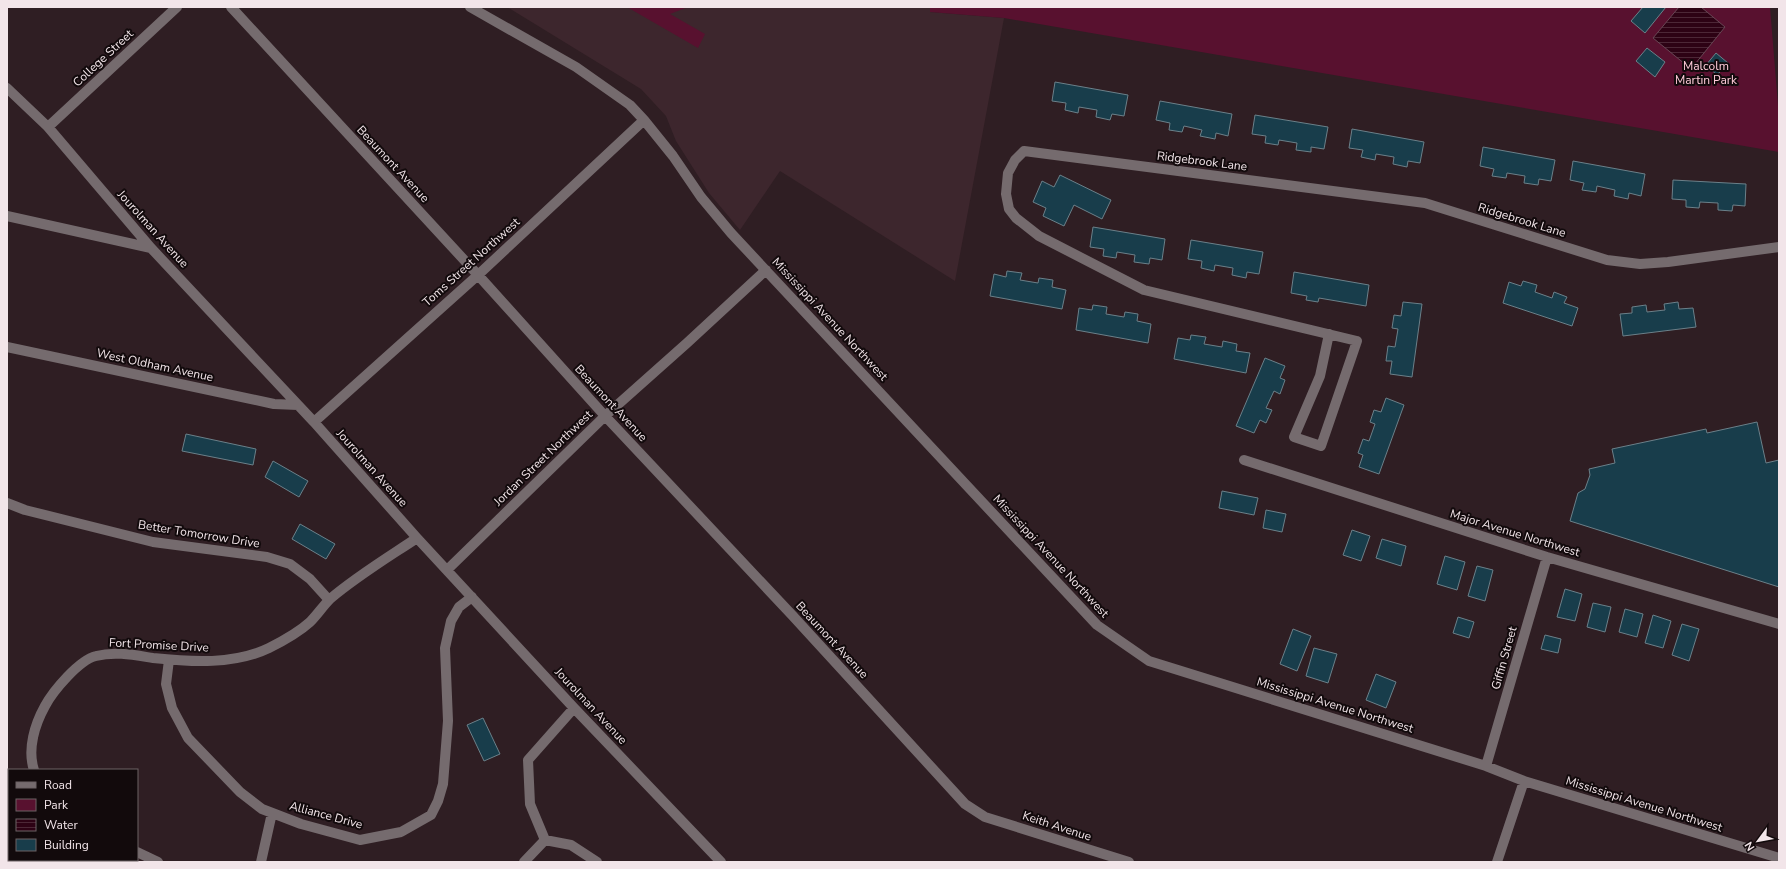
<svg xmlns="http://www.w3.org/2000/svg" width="1786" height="869" font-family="'Nunito Sans',sans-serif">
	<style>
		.built { fill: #3d262d }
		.park { fill: #58112f }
		.water { fill: url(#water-rules); stroke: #684654 }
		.building { fill: #183d4b; stroke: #6b8089 }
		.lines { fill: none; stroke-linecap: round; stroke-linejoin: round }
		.minor { stroke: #756b6e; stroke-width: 10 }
		.labels { text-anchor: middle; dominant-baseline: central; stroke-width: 4; stroke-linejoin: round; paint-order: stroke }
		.street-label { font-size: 12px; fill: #f2e5e9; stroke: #120a0c }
		.park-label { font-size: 12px; fill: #ffccda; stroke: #120a0c }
	</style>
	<defs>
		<pattern id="water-rules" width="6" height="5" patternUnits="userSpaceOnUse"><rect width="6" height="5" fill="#2d0214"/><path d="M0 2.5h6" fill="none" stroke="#4c2736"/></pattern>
	</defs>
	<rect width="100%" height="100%" fill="#2f1e23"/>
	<path class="built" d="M 507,7 L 930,7 L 930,12 L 1004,18 L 955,281 L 780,171 L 740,230 L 709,193 L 676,141 L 666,116 L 641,89 Z"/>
	<path class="park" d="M 627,7 L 688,7 L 670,14 L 705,34 L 698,48 Z
		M 930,7 L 1770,7 L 1779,118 L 1779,152 L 1004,18 L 930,12 Z"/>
	<path class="water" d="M 1679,7 L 1701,7 L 1725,27 L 1691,69 L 1653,38 Z"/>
	<path class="building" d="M 1643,7 L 1666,7 L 1645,33 L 1631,21 Z
		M 1647,48 L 1665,62 L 1655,77 L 1636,61 Z
		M 1716,53 L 1728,63 L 1717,75 L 1706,65 Z
		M 1055,82 L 1128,95 L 1124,116 L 1112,114 L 1110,120 L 1096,117 L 1097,110 L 1079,107 L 1078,113 L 1065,110 L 1066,103 L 1052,101 Z
		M 1160,101 L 1232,114 L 1228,136 L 1216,133 L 1215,139 L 1200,136 L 1202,130 L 1184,126 L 1182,132 L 1169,130 L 1170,123 L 1156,120 Z
		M 1255,115 L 1328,127 L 1324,149 L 1311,147 L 1311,152 L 1296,150 L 1297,143 L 1279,140 L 1278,145 L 1265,143 L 1266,136 L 1252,134 Z
		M 1352,129 L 1424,142 L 1420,163 L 1408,161 L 1407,167 L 1393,164 L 1394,157 L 1376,154 L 1375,160 L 1361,157 L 1363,150 L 1349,148 Z
		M 1483,147 L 1555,160 L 1551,181 L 1539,179 L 1538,185 L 1524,183 L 1525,176 L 1507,173 L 1506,178 L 1492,176 L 1494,169 L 1480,166 Z
		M 1573,161 L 1645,174 L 1641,196 L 1629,193 L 1628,199 L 1614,196 L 1615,190 L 1597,186 L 1596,192 L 1582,190 L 1584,183 L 1570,180 Z
		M 1060,175 L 1111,200 L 1102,219 L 1074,205 L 1064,226 L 1043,216 L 1046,208 L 1033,202 L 1042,181 L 1054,187 Z
		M 1673,180 L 1746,184 L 1745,206 L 1733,205 L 1732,211 L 1718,210 L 1718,203 L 1700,202 L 1699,208 L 1686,207 L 1686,200 L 1672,199 Z
		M 1093,227 L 1165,239 L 1162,260 L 1150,258 L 1149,264 L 1134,262 L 1135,255 L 1117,252 L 1116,258 L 1103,256 L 1104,249 L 1090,247 Z
		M 1191,240 L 1263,252 L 1259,274 L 1247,272 L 1246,278 L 1232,275 L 1233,268 L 1215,265 L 1214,271 L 1201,268 L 1202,261 L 1188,259 Z
		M 1007,271 L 1022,273 L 1020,280 L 1038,283 L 1039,278 L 1053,280 L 1052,287 L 1066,290 L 1062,309 L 990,296 L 994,274 L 1006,277 Z
		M 1294,272 L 1369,285 L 1366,306 L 1319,298 L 1318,302 L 1306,300 L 1307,296 L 1291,293 Z
		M 1523,281 L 1537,285 L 1535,292 L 1552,298 L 1554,292 L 1567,297 L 1564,303 L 1578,308 L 1572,326 L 1503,303 L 1509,282 L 1521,286 Z
		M 1403,302 L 1422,304 L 1412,377 L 1390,374 L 1392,361 L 1386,361 L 1388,346 L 1395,347 L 1398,329 L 1392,328 L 1394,315 L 1401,316 Z
		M 1678,302 L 1679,309 L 1693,308 L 1696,327 L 1623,336 L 1620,314 L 1632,313 L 1632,307 L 1646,305 L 1647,312 L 1665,310 L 1664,304 Z
		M 1093,305 L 1107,307 L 1106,314 L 1124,317 L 1125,312 L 1138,314 L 1137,321 L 1151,324 L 1148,343 L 1076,330 L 1079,308 L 1092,310 Z
		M 1191,335 L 1206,337 L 1204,344 L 1222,347 L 1223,341 L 1237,344 L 1236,351 L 1250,353 L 1246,373 L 1174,359 L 1178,338 L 1190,340 Z
		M 1265,358 L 1285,366 L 1280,378 L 1285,380 L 1280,394 L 1274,391 L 1266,408 L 1272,410 L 1266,423 L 1260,420 L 1254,433 L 1236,426 Z
		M 1386,398 L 1404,405 L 1379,474 L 1359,467 L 1363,455 L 1358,453 L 1363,439 L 1369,441 L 1375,424 L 1370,422 L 1374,410 L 1381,412 Z
		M 1757,422 L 1766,463 L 1779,460 L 1779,587 L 1570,521 L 1578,493 L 1585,489 L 1590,475 L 1589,469 L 1615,463 L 1612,449 L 1706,429 L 1707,433 Z
		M 186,434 L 256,449 L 253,465 L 182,451 Z
		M 273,461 L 308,481 L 299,497 L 265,477 Z
		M 1222,491 L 1258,498 L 1254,515 L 1219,508 Z
		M 1266,510 L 1286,514 L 1282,532 L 1263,528 Z
		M 300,524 L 335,544 L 326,559 L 292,539 Z
		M 1352,530 L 1370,536 L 1361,561 L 1343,555 Z
		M 1382,539 L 1406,546 L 1401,566 L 1376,558 Z
		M 1445,556 L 1465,562 L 1457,590 L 1437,584 Z
		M 1477,566 L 1493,570 L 1485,601 L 1468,596 Z
		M 1565,589 L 1582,594 L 1575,621 L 1557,617 Z
		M 1593,603 L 1611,607 L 1605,632 L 1587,627 Z
		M 1625,609 L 1643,614 L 1637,637 L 1619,632 Z
		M 1653,615 L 1671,621 L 1663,648 L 1645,643 Z
		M 1458,617 L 1474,622 L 1469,638 L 1453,633 Z
		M 1682,624 L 1699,629 L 1689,661 L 1672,655 Z
		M 1293,629 L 1311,636 L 1297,671 L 1280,664 Z
		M 1545,635 L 1561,639 L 1558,653 L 1541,649 Z
		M 1314,648 L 1337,654 L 1328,683 L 1306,676 Z
		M 1376,674 L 1396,682 L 1386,708 L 1366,700 Z
		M 483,718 L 500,754 L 484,761 L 467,725 Z"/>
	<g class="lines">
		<path class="minor" d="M 231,7 L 478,275 L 605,416 L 792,615 L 965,804 L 985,817 L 1129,862
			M 470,7 L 576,67 L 630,105 L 644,120 L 673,156 L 701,197 L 731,233 L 1097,625 L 1149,661 L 1486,766 L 1524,781 L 1779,858
			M 7,88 L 48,127 L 151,248 L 314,422 L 417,538 L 574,708 L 721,862
			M 48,127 L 177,7
			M 7,216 L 151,248
			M 1329,334 L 1320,376 L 1294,437 L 1321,446 L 1357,341 L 1144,290 L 1039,236 L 1016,218 L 1009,209 L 1006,194 L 1008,173 L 1015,160 L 1024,151 L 1425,203 L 1607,260 L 1640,264 L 1668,262 L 1779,247
			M 7,347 L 274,404 L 298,405
			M 314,422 L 478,275 L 644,120
			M 1244,460 L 1547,557 L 1779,624
			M 7,503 L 25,510 L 153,542 L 267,557 L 290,564 L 310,579 L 329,600
			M 447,570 L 605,416 L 687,343 L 766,270
			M 169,660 L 166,684 L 172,708 L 188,738 L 240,792 L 262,809 L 301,824 L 360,840 L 401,832 L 431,815 L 438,801 L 443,784 L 448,721 L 445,648 L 451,621 L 459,607 L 472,597
			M 574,708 L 528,760 L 530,804 L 545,840 L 571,845 L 597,862
			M 1486,766 L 1547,557
			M 34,770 C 27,749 35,724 45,706 C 53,691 79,660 96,656 C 115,651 134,655 153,658 C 191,662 234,665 269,648 C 283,641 299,632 310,622 C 317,615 323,606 330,599 C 357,576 387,558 417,538
			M 7,797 L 9,798
			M 137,852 L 158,862
			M 261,862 L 272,813
			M 524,862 L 545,840
			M 1497,862 L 1524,781"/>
	</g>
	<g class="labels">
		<g class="street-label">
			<text transform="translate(103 58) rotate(-43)">College Street</text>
			<text transform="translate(1202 161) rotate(7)">Ridgebrook Lane</text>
			<text transform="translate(393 164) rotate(47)">Beaumont Avenue</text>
			<text transform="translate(1522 220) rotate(17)">Ridgebrook Lane</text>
			<text transform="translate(153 229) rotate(48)">Jourolman Avenue</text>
			<text transform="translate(471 262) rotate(-42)">Toms Street Northwest</text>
			<text transform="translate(830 319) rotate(47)">Mississippi Avenue Northwest</text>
			<text transform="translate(155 365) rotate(12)">West Oldham Avenue</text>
			<text transform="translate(611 403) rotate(47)">Beaumont Avenue</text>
			<text transform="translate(543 458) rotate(-44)">Jordan Street Northwest</text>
			<text transform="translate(372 468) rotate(48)">Jourolman Avenue</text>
			<text transform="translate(1515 533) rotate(17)">Major Avenue Northwest</text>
			<text transform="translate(199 534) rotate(9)">Better Tomorrow Drive</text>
			<text transform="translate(1051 556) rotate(47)">Mississippi Avenue Northwest</text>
			<text transform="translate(832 640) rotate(47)">Beaumont Avenue</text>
			<text transform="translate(159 645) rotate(3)">Fort Promise Drive</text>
			<text transform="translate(1504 658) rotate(-74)">Giffin Street</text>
			<text transform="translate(1335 705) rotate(17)">Mississippi Avenue Northwest</text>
			<text transform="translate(591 706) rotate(47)">Jourolman Avenue</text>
			<text transform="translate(1644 804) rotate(17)">Mississippi Avenue Northwest</text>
			<text transform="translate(326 815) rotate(15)">Alliance Drive</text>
			<text transform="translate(1057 826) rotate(18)">Keith Avenue</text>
		</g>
		<g class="park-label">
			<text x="1706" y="66">Malcolm<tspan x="1706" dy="14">Martin Park</tspan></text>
		</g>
	</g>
	<rect width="1786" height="869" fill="none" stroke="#f2e5e9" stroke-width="16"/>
	<rect x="8" y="769" width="130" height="92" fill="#120a0c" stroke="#6c6264"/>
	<rect x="16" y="782" width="20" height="6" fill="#756b6e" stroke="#6c6264"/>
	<text x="44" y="789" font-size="12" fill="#f2e5e9">Road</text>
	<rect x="16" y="799" width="20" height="12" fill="#58112f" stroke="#6c6264"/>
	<text x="44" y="809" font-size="12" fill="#f2e5e9">Park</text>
	<rect x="16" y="819" width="20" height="12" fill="url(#water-rules)" stroke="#6c6264"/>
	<text x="44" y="829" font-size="12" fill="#f2e5e9">Water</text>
	<rect x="16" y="839" width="20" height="12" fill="#183d4b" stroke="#6c6264"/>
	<text x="44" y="849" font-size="12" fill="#f2e5e9">Building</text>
	<g transform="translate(1758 841) rotate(238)" stroke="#120a0c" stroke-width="3" paint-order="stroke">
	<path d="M0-3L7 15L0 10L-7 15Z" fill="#f2e5e9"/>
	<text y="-6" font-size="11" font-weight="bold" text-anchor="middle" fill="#f2e5e9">N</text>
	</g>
</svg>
